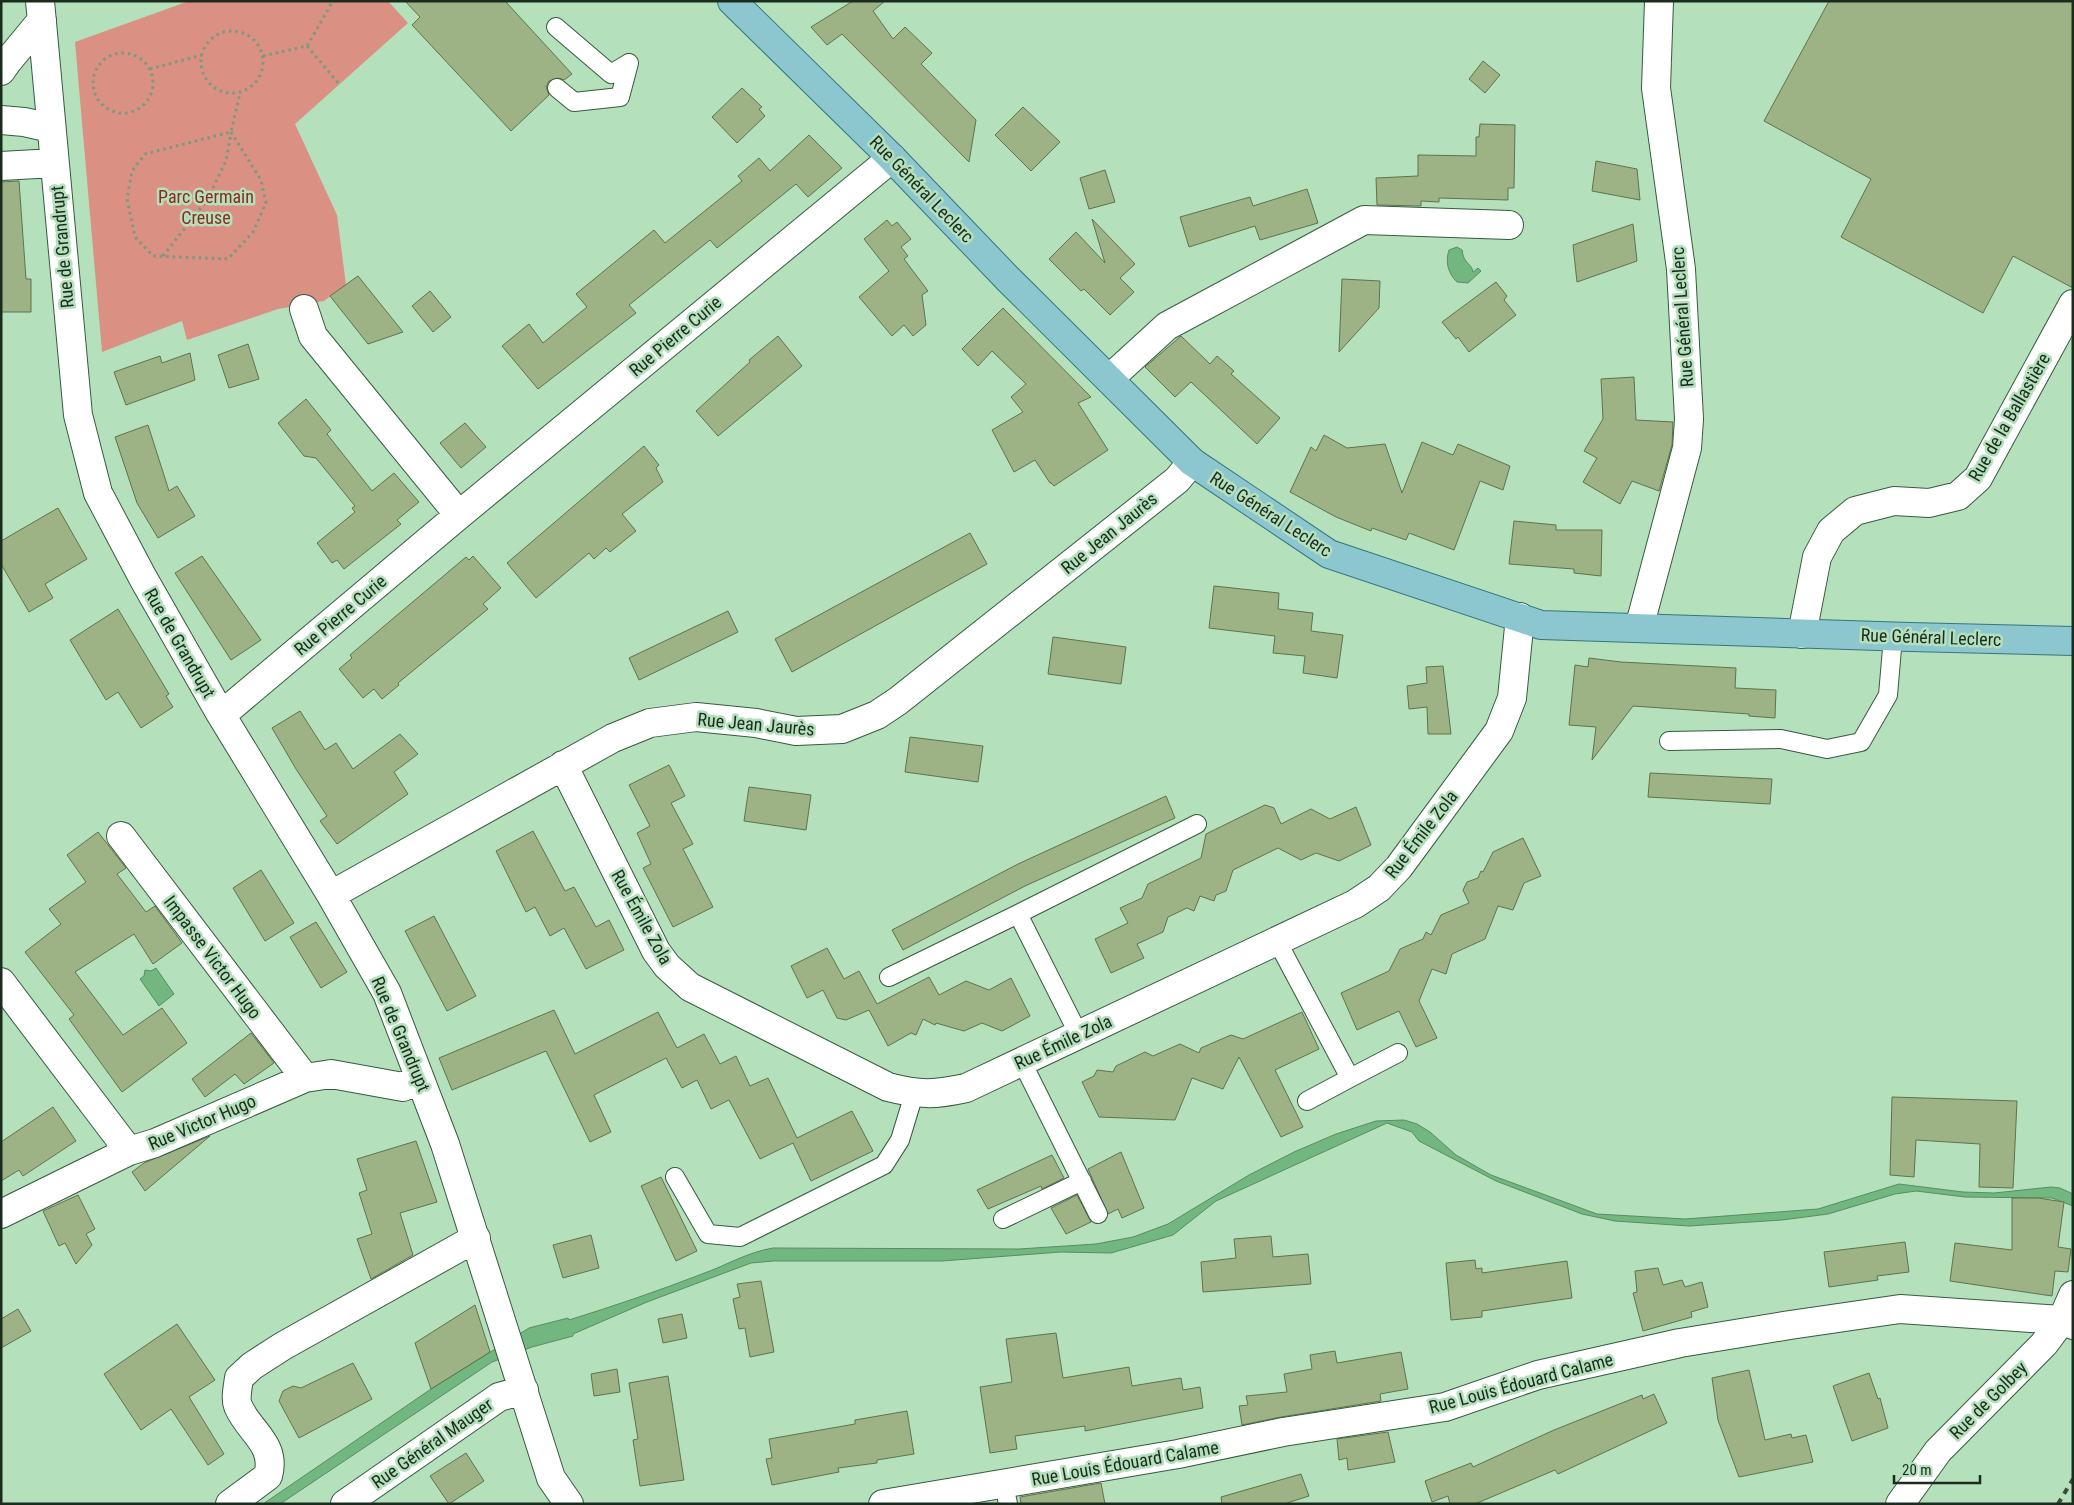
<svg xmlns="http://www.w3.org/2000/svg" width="2074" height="1505" font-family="'Roboto Condensed',sans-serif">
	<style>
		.green { fill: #db9084 }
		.water { fill: #71b77f; stroke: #578d62 }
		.building { fill: #9db386; stroke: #5f734a }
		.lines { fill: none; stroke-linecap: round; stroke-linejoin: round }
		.service-casing { stroke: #355c3d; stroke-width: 20 }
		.minor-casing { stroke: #355c3d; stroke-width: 30 }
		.primary-casing { stroke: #32777c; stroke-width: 30 }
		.path { stroke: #799a7f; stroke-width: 3; stroke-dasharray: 2.5 4; stroke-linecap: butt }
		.service { stroke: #fff; stroke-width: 18 }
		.minor { stroke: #fff; stroke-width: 28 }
		.primary { stroke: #8cc6cf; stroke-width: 28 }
		.rail { stroke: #364b3a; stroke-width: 4; stroke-dasharray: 6 6; stroke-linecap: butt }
		.labels { text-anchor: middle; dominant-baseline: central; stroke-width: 5; stroke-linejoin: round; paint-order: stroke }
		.street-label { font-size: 18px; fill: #1b2c1e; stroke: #b5e0bc }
		.park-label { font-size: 18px; fill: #8d291f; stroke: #b5e0bc }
	</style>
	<rect width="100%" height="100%" fill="#b5e0bc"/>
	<path class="green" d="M 189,1 L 388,1 L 408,23 L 295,124 L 337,215 L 346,285 L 324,301 L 278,309 L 187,340 L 182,321 L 102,352 L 75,42 Z"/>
	<path class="water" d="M 1457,247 L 1462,250 C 1464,265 1471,262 1473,272 L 1478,268 L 1481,271 L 1468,283 L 1457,282 C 1448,273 1445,262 1449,250 Z
		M 156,968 L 174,994 L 159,1006 L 140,979 L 144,976 L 145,970 L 151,971 Z
		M 1404,1120 L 1417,1124 L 1430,1132 L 1456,1155 L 1491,1175 L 1597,1214 L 1685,1219 L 1818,1209 L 1899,1184 L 1963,1192 L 1994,1193 L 2051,1187 L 2060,1188 L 2073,1194 L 2073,1206 L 2052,1198 L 1965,1197 L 1916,1191 L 1895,1194 L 1828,1214 L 1782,1220 L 1689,1226 L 1615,1221 L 1582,1214 L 1496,1181 L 1419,1141 L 1412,1132 L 1387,1123 L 1216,1201 L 1173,1235 L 1111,1253 L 1061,1252 L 942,1261 L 773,1261 L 751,1263 L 647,1302 L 573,1334 L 573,1336 L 532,1347 L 492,1362 L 280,1504 L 263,1504 L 431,1389 L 529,1328 L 568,1318 L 569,1320 C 614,1306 658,1291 702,1274 C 727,1265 748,1252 773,1248 L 1019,1249 L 1096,1244 L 1133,1237 L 1168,1224 L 1249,1175 L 1294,1152 L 1336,1134 L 1376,1121 Z"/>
	<path class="building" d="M 405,1 L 505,1 L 572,74 L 564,80 L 558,78 L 549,81 L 546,87 L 549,95 L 511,131 L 412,25 L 420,17 Z
		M 853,1 L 885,1 L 873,11 L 893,39 L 905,27 L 932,53 L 921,64 L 976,120 L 969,162 L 842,34 L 827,45 L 811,27 Z
		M 1829,1 L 2073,1 L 2073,288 L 2013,256 L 1983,313 L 1841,237 L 1871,179 L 1764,121 Z
		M 1483,61 L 1500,75 L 1485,93 L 1469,79 Z
		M 742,88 L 762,107 L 759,109 L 765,116 L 737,143 L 712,117 Z
		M 1023,107 L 1060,142 L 1031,171 L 995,135 Z
		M 1480,124 L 1515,125 L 1514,188 L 1508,188 L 1508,200 L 1439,198 L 1439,202 L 1421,201 L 1421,206 L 1377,205 L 1376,178 L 1418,176 L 1418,155 L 1476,156 L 1476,137 L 1479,137 Z
		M 809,135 L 842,168 L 808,197 L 796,184 L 717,248 L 710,240 L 629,305 L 636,313 L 538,389 L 502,346 L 529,324 L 543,343 L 587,307 L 576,294 L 654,230 L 665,243 L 742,181 L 738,176 L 759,158 L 770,171 Z
		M 1596,161 L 1637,169 L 1640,200 L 1592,191 Z
		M 1105,170 L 1115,202 L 1089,209 L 1080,178 Z
		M 19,181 L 26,279 L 31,279 L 31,312 L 1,312 L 1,182 Z
		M 1307,189 L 1318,223 L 1260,240 L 1255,226 L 1189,247 L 1180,217 L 1250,197 L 1253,206 Z
		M 1092,219 L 1135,264 L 1120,278 L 1134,292 L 1110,315 L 1084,289 L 1081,291 L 1049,259 L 1076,232 L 1105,263 Z
		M 887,220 L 892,226 L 897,222 L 911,239 L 901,247 L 908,256 L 904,259 L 928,291 L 922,295 L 926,325 L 913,336 L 904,325 L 892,336 L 859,297 L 889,271 L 864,239 Z
		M 1633,224 L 1637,261 L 1577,282 L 1573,245 Z
		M 358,276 L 403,332 L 368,344 L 330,296 Z
		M 1342,279 L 1380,281 L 1379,308 L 1339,352 Z
		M 1496,282 L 1507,296 L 1504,300 L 1516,315 L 1469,352 L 1458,337 L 1456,339 L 1442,322 Z
		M 430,291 L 451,317 L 433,332 L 412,306 Z
		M 1003,308 L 1091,397 L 1078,403 L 1108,450 L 1054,486 L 1051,483 L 1050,483 L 1035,460 L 1014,472 L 992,430 L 1023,412 L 1011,397 L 1026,384 L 992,351 L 978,366 L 962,349 Z
		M 778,336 L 802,366 L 718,436 L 696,411 L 750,362 L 749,360 Z
		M 1181,336 L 1210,364 L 1217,356 L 1234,371 L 1231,374 L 1280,418 L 1257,444 L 1191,382 L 1175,397 L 1145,367 Z
		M 248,344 L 259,379 L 229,388 L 218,355 Z
		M 190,353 L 195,380 L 126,405 L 114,372 L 160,356 L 162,363 Z
		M 1634,377 L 1636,420 L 1673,422 L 1672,445 L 1659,491 L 1632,481 L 1620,504 L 1583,482 L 1597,458 L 1584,451 L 1603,419 L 1601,379 Z
		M 306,399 L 331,430 L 327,434 L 372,491 L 394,473 L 419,502 L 397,520 L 401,524 L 344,569 L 337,560 L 332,563 L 317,543 L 355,512 L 352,508 L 355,506 L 316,458 L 304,456 L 278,423 Z
		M 465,423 L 486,447 L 461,468 L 440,443 Z
		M 148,425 L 169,491 L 177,486 L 195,516 L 158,538 L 137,503 L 115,437 Z
		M 1324,435 L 1347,448 L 1385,444 L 1402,493 L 1422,442 L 1453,455 L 1458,444 L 1510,466 L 1503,490 L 1480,481 L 1454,550 L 1409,533 L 1406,540 L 1372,528 L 1371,531 L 1336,517 L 1290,492 L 1311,447 L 1316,451 Z
		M 644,446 L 659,465 L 656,468 L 663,482 L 622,514 L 636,531 L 610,552 L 606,548 L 594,559 L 589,553 L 536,598 L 507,563 Z
		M 58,508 L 87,559 L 45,584 L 53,598 L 29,612 L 1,564 L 1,541 Z
		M 1514,521 L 1556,525 L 1556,530 L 1602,530 L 1601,576 L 1574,573 L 1574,569 L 1509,564 Z
		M 970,533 L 987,564 L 792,672 L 775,639 Z
		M 202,556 L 261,640 L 231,660 L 175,573 Z
		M 473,556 L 501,588 L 483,604 L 488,609 L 398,683 L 399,685 L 382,699 L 374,689 L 363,698 L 339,669 L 352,658 L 350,655 L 383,627 L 466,557 L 469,560 Z
		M 1214,586 L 1279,593 L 1278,609 L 1313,613 L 1311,631 L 1343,635 L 1337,678 L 1303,673 L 1305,656 L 1273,653 L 1275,636 L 1209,628 Z
		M 118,609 L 169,694 L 166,696 L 173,707 L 141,728 L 118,692 L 106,700 L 70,640 Z
		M 728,611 L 738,632 L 639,680 L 629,658 Z
		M 1053,637 L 1126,647 L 1121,684 L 1048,674 Z
		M 1589,658 L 1621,662 L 1736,668 L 1735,688 L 1776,690 L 1775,718 L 1749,716 L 1749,714 L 1633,706 L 1592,760 L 1596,727 L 1569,725 L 1575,665 L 1588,667 Z
		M 1443,666 L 1451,734 L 1428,734 L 1427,707 L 1409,709 L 1407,686 L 1427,683 L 1426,667 Z
		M 300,711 L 325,750 L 336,743 L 353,769 L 400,734 L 418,754 L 394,772 L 408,794 L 337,844 L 320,821 L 327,816 L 296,769 L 272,728 Z
		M 910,737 L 983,746 L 978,782 L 905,772 Z
		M 669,765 L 685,796 L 671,803 L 693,844 L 683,849 L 713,907 L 673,927 L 643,868 L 651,864 L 637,833 L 650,826 L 629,785 Z
		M 1650,773 L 1772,779 L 1770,804 L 1648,797 Z
		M 749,787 L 811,795 L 806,830 L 744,821 Z
		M 1166,796 L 1175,818 L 1025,886 L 903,950 L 892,930 L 1018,864 Z
		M 1265,805 L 1274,808 L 1281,824 L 1311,809 L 1330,819 L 1356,807 L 1371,845 L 1339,861 L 1316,853 L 1301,860 L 1278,848 L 1233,870 L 1226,891 L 1216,895 L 1214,901 L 1200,896 L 1194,911 L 1187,908 L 1168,917 L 1163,932 L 1137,944 L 1144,958 L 1111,973 L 1095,939 L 1128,923 L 1120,908 L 1142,898 L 1148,884 L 1201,858 L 1206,834 Z
		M 533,831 L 565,891 L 574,887 L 596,927 L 609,920 L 624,950 L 586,969 L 564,928 L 550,936 L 535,907 L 526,912 L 496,851 Z
		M 98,832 L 126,868 L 117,874 L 146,912 L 155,906 L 182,943 L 153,964 L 134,934 L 75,972 L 123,1035 L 162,1008 L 187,1043 L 122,1092 L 69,1019 L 74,1015 L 25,952 L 61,924 L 49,909 L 86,882 L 67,855 Z
		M 1523,838 L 1541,876 L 1524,883 L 1513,910 L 1498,906 L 1485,939 L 1452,954 L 1446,974 L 1432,969 L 1419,1001 L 1437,1038 L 1416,1047 L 1399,1011 L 1357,1030 L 1341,993 L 1389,971 L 1400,949 L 1423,939 L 1426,932 L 1431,935 L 1441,915 L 1469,903 L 1463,890 L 1467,882 L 1478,878 L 1481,871 L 1483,872 L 1493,852 Z
		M 261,870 L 294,923 L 265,941 L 233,888 Z
		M 434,916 L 476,996 L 447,1011 L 405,931 Z
		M 316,922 L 347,972 L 321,988 L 290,937 Z
		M 827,948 L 844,979 L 859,971 L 877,1004 L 929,977 L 939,995 L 966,981 L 989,990 L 1011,978 L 1030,1016 L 1002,1031 L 982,1023 L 964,1031 L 936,1023 L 935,1025 L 923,1019 L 916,1035 L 911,1033 L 888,1046 L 869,1010 L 846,1020 L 837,1018 L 823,990 L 807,998 L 791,966 Z
		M 554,1010 L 575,1054 L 658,1012 L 677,1048 L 704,1034 L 720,1064 L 736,1056 L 750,1086 L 768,1078 L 797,1138 L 852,1111 L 873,1151 L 811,1181 L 793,1143 L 760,1159 L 729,1100 L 711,1109 L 697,1080 L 682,1088 L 666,1058 L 594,1095 L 611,1132 L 590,1142 L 546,1051 L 452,1090 L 439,1058 Z
		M 1302,1012 L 1319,1049 L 1275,1070 L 1303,1127 L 1281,1137 L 1239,1057 L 1223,1089 L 1192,1078 L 1175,1120 L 1099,1117 L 1082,1082 L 1094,1076 L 1097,1070 L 1113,1072 L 1116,1066 L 1145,1052 L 1153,1056 L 1180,1044 L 1199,1053 L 1201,1048 L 1231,1035 L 1243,1039 Z
		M 251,1033 L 274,1063 L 244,1084 L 235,1074 L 205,1097 L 192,1079 Z
		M 1892,1097 L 2017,1101 L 2013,1188 L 1979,1187 L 1980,1144 L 1916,1140 L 1914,1177 L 1890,1175 Z
		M 53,1107 L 76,1141 L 23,1176 L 19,1170 L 1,1181 L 1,1142 Z
		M 210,1136 L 145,1191 L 132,1172 L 144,1163 Z
		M 416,1141 L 437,1202 L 400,1213 L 413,1255 L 371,1279 L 357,1239 L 372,1234 L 359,1193 L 367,1190 L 357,1159 Z
		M 1121,1152 L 1144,1208 L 1122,1218 L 1118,1209 L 1108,1214 L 1088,1169 Z
		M 1052,1155 L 1064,1178 L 1042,1189 L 1041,1186 L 988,1209 L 977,1190 Z
		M 661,1177 L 697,1251 L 676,1261 L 641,1186 Z
		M 78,1195 L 95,1229 L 86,1234 L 92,1245 L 76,1264 L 65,1243 L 59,1246 L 43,1211 Z
		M 1077,1195 L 1091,1222 L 1066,1234 L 1051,1208 Z
		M 2012,1198 L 2038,1198 L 2064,1202 L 2058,1247 L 2071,1249 L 2068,1272 L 2055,1271 L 2052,1296 L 1950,1281 L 1955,1243 L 2012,1250 Z
		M 591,1235 L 599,1268 L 563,1278 L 553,1245 Z
		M 1271,1236 L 1273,1257 L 1308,1254 L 1311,1284 L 1203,1292 L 1201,1262 L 1236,1258 L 1234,1239 Z
		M 1905,1242 L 1909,1272 L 1877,1276 L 1878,1280 L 1829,1287 L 1824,1252 Z
		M 1475,1260 L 1476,1269 L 1482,1268 L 1482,1273 L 1567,1261 L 1572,1298 L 1482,1311 L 1482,1317 L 1451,1320 L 1446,1263 Z
		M 1658,1268 L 1663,1285 L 1682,1280 L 1685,1287 L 1702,1282 L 1708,1307 L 1691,1312 L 1692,1317 L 1643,1331 L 1633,1293 L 1637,1292 L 1635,1271 Z
		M 761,1281 L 774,1352 L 750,1357 L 745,1328 L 739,1329 L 733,1299 L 740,1297 L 737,1284 Z
		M 475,1305 L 490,1352 L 431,1389 L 415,1343 Z
		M 18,1309 L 31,1331 L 1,1348 L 1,1319 Z
		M 682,1314 L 687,1338 L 663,1343 L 658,1319 Z
		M 177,1324 L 215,1380 L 189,1397 L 224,1454 L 208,1465 L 171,1409 L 141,1430 L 104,1374 Z
		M 1056,1333 L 1063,1378 L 1129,1367 L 1132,1386 L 1181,1378 L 1183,1390 L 1200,1387 L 1203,1408 L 1085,1431 L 1085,1426 L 1015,1436 L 1017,1449 L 990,1453 L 980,1387 L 1012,1382 L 1006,1339 Z
		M 1335,1351 L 1337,1363 L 1401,1352 L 1408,1389 L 1380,1394 L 1381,1401 L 1281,1417 L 1242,1425 L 1239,1406 L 1248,1405 L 1246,1396 L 1287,1392 L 1284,1374 L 1312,1369 L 1310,1355 Z
		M 353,1363 L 372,1399 L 299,1438 L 279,1401 L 283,1391 L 293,1386 L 301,1388 Z
		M 617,1369 L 620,1392 L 594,1396 L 591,1374 Z
		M 1749,1370 L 1765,1440 L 1791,1434 L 1792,1438 L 1806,1435 L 1813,1462 L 1739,1477 L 1718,1420 L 1712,1378 Z
		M 1869,1373 L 1878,1399 L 1880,1398 L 1888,1428 L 1852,1441 L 1833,1386 Z
		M 668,1376 L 684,1480 L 640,1486 L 633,1440 L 638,1439 L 629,1383 Z
		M 1654,1394 L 1667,1423 L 1558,1474 L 1555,1470 L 1475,1504 L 1450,1504 L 1448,1496 L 1432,1502 L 1425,1481 L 1471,1463 L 1473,1467 L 1554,1430 L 1642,1395 L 1643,1399 Z
		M 907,1411 L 914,1454 L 877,1460 L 877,1463 L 838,1468 L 839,1472 L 772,1485 L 766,1459 L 772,1458 L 769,1439 L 855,1424 L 855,1420 Z
		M 1388,1432 L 1395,1462 L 1348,1470 L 1347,1458 L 1339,1460 L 1337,1439 Z
		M 466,1453 L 484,1481 L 449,1504 L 430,1476 Z
		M 1301,1474 L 1309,1496 L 1284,1504 L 1222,1504 L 1221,1497 Z
		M 1101,1483 L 1105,1504 L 1021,1504 L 1020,1497 Z"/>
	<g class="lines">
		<g class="service-casing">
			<path id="service" d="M 556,27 L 611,74 L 629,63
				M 557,88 L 574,102 L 620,97 L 629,63
				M 1669,741 L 1781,739 L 1827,749 L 1861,742 L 1888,695 L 1893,637
				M 1277,941 L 1350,1078 L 1398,1053
				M 889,977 L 1018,914
				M 1079,1035 L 1018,914 L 1197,824
				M 1022,1062 L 1098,1214
				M 1307,1101 L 1350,1078
				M 675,1177 L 708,1234 L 740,1237 L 884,1165 L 900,1140 L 914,1094
				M 1003,1219 L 1082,1181
				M 1004,1484 L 1008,1504"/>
		</g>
		<g class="minor-casing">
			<path id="minor" d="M 40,1 L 78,415 L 98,493 L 143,578 L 220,713 L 331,895 L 387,993 L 445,1144 L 551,1478 L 569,1504
				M 1,71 L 8,61 L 42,20
				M 1,120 L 24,122 L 51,128
				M 1,166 L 54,163
				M 304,309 L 313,336 L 459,515
				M 1109,379 L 1167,326 L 1364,220 L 1509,225
				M 1639,628 L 1687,448 L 1689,419 L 1681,269 L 1656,88 L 1659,1
				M 1802,634 L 1817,557 L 1831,531 L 1855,511 L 1894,501 L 1929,503 L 1958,496 L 1978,478 L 2073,304
				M 220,713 L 232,706 L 459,515 L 892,158
				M 563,765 L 656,951 L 667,966 L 690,987 L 888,1087 C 919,1095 935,1095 966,1088 L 1355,904 L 1379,888 L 1399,867 L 1499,731 L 1512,698 L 1520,617
				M 121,836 L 305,1078
				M 331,895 L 613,738 L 650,723 L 696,717 L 756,723 L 796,731 L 842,729 L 877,715 L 898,701 L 1177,480 L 1192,462
				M 1,982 L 129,1151 L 155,1143 L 305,1078 L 331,1074 L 403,1087 L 420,1079
				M 1,1214 L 129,1151
				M 230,1504 L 268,1476 C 277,1444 249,1432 238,1406 C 235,1399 238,1386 239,1378 L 252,1366 L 283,1346 L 476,1238
				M 345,1504 L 499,1397 L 524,1390
				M 883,1504 L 1178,1454 L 1283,1432 L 1445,1407 L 1538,1375 L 1680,1343 L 1790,1325 L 1900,1309 L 2062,1320 L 2073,1325
				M 1900,1504 L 1938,1451 L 2044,1344 L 2062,1320 L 2073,1295"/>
		</g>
		<g class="primary-casing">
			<path id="primary" d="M 732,1 L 892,158 L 1008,279 L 1192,462 L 1329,554 L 1541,625 L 1910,637 L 2073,641"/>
		</g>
		<path class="path" d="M201 62a31 31 0 1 1 62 0a31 31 0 1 1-62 0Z
			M 307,46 L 339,84
			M93 83a30 30 0 1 1 60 0a30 30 0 1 1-60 0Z
			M 263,56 L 307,46 L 333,1
			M 150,69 L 202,55
			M 231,132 L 261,180 L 266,203 L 253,232 L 228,259 L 153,256 L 135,237 L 127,199 L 132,171 L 145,154 L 231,132 L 240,93
			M 163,256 L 207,200 L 226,161 L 231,133"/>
		<use href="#service" class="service"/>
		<use href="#minor" class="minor"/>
		<use href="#primary" class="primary"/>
		<path class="rail" d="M 2058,1504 L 2073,1479"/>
	</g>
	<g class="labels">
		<g class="street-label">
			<text transform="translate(922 189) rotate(46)">Rue Général Leclerc</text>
			<text transform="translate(62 247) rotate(-95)">Rue de Grandrupt</text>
			<text transform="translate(1682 317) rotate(-94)">Rue Général Leclerc</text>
			<text transform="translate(675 336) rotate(-40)">Rue Pierre Curie</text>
			<text transform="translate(2009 417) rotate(-60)">Rue de la Ballastière</text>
			<text transform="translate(1271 514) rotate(33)">Rue Général Leclerc</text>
			<text transform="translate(1109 533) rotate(-39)">Rue Jean Jaurès</text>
			<text transform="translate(340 615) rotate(-40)">Rue Pierre Curie</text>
			<text transform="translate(1931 637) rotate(2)">Rue Général Leclerc</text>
			<text transform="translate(180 643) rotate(60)">Rue de Grandrupt</text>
			<text transform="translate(756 724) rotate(5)">Rue Jean Jaurès</text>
			<text transform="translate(1421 834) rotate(-52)">Rue Émile Zola</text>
			<text transform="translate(642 917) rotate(61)">Rue Émile Zola</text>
			<text transform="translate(213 957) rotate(53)">Impasse Victor Hugo</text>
			<text transform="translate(401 1034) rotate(67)">Rue de Grandrupt</text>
			<text transform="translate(1063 1042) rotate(-25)">Rue Émile Zola</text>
			<text transform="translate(202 1122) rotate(-23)">Rue Victor Hugo</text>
			<text transform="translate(1521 1383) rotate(-15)">Rue Louis Édouard Calame</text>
			<text transform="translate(1988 1400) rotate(-45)">Rue de Golbey</text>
			<text transform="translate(432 1443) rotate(-35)">Rue Général Mauger</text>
			<text transform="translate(1125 1463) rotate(-10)">Rue Louis Édouard Calame</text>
		</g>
		<g class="park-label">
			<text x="206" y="196">Parc Germain<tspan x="206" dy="21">Creuse</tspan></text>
		</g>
	</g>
	<rect width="2074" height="1505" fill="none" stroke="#1b2c1e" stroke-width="5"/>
	<path d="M1894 1475v8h86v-8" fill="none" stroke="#1b2c1e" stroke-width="2.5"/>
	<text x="1902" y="1475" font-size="15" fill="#1b2c1e" stroke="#b5e0bc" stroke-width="4" paint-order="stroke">20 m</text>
</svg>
